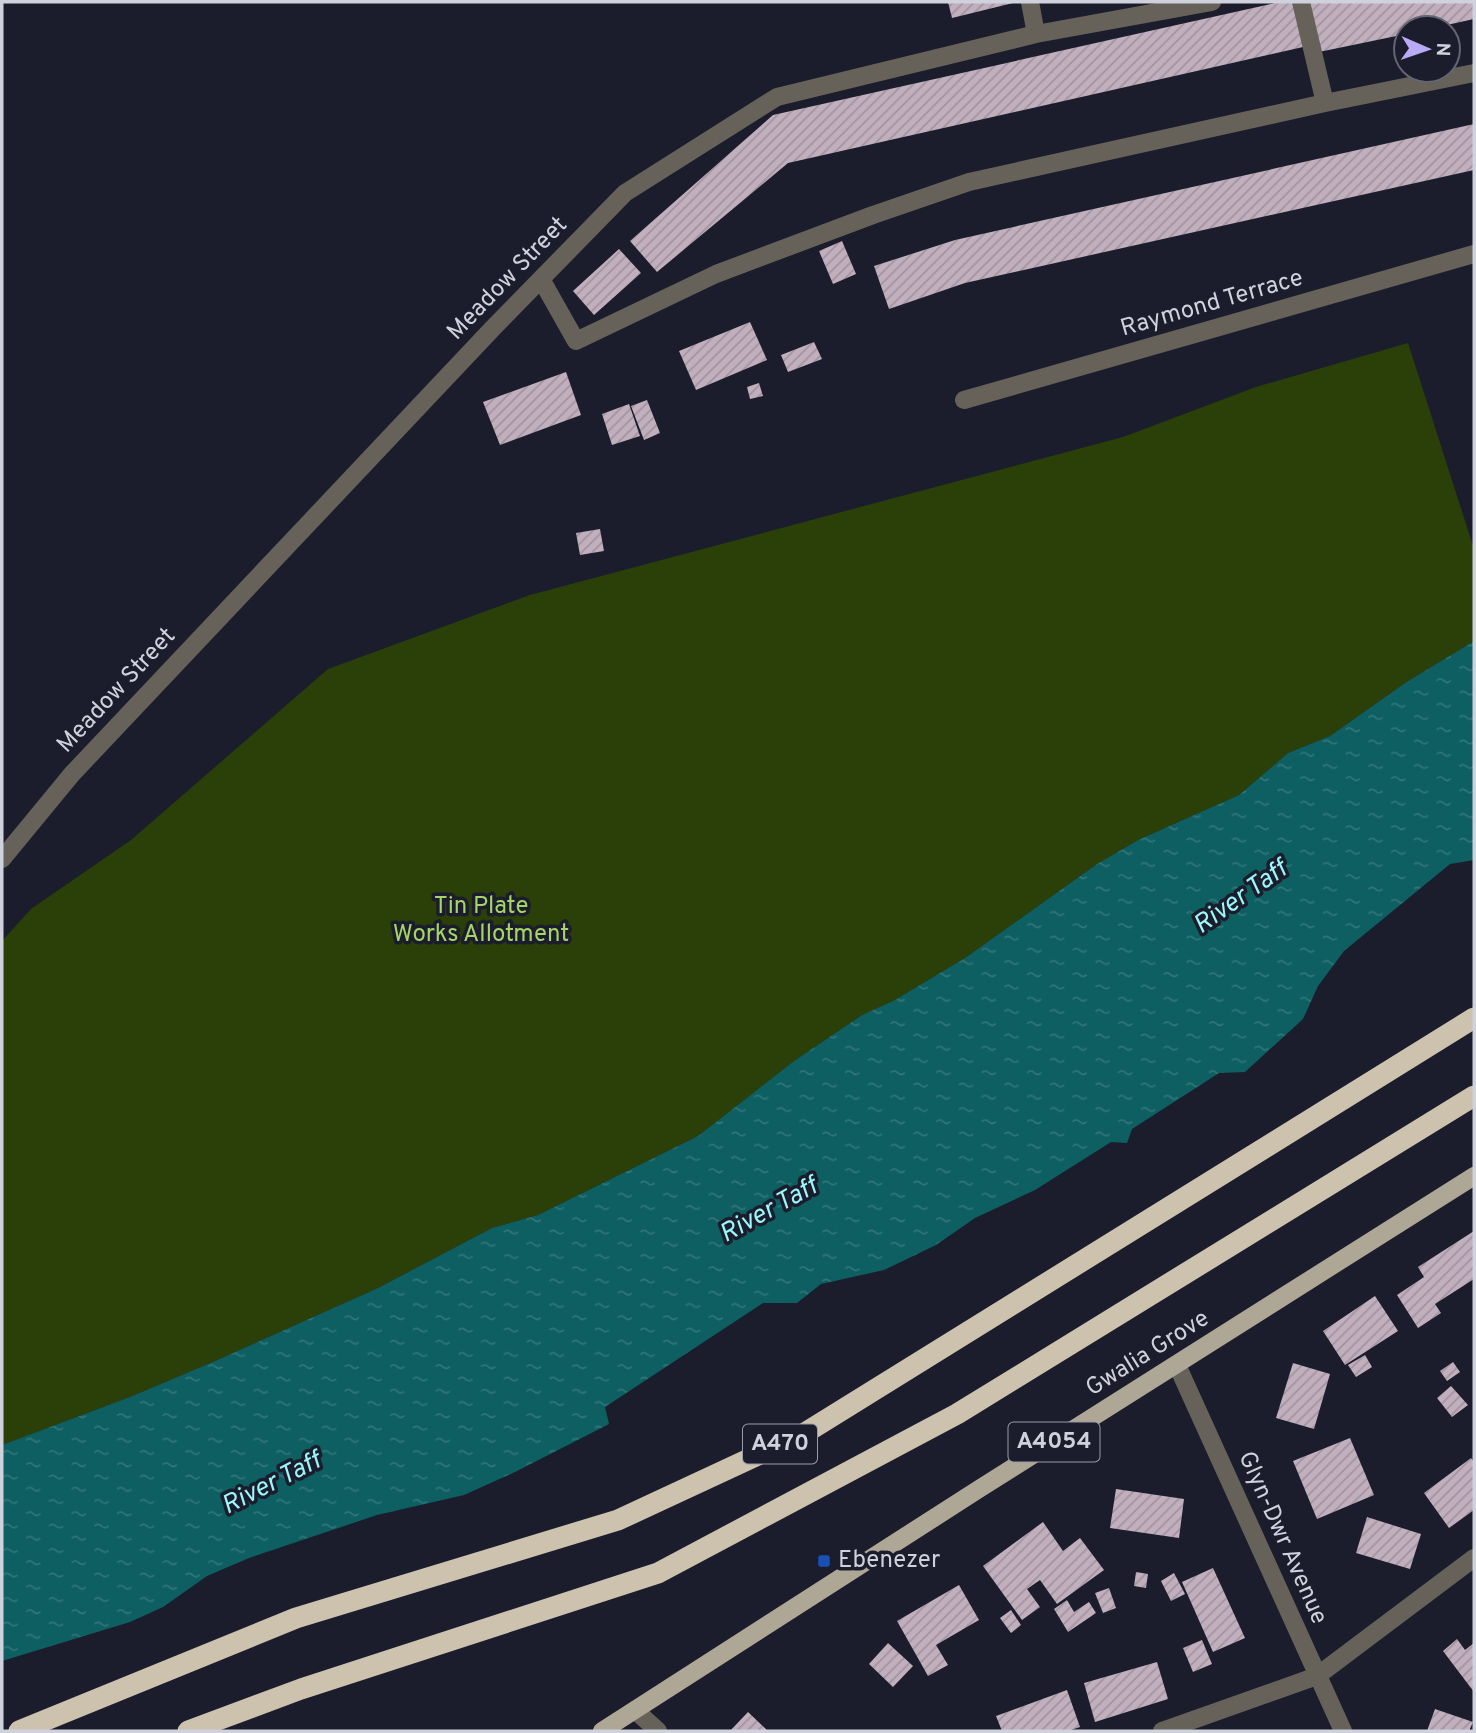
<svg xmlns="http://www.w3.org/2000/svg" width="1476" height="1733" font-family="Overpass,sans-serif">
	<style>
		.green { fill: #2b4008 }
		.water { fill: url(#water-ripples) }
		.building { fill: url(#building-hatch) }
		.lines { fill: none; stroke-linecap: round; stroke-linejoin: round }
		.minor { stroke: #66625a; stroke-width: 18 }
		.major { stroke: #afa796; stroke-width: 18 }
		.highway { stroke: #cdc2ae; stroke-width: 21 }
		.transit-dot { fill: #1a4fb4; stroke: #1b1d2c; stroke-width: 2.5 }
		.labels { text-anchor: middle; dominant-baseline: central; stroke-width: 7; stroke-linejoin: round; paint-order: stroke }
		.shield { fill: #1b1d2c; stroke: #999ba7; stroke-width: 2 }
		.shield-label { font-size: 23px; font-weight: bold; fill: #cfd1dc }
		.street-label { font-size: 24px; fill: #cfd1dc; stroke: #1b1d2c }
		.park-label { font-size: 24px; fill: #a6d466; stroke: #1b1d2c }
		.poi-label { font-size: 24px; fill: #cfd1dc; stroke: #1b1d2c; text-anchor: start }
		.water-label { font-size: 26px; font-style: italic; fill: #9af7fb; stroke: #1b1d2c }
	</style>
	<defs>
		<pattern id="water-ripples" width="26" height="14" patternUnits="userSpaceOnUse" patternTransform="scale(1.75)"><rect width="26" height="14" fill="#0e5f62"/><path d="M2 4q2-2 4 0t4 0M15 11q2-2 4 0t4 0" fill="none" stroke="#307578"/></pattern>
		<pattern id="building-hatch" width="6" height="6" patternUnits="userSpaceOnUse" patternTransform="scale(1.75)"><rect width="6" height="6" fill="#c2afbe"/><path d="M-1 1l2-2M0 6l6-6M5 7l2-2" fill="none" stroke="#a1939f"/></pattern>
	</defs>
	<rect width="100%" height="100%" fill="#1b1d2c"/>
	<path class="green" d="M 1408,343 L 1474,549 L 1474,641 L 1405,683 L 1330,736 L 1288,753 L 1239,795 L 1138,840 L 1097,864 L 965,958 L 895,1000 L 862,1015 L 794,1061 L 698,1136 L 538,1215 L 492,1228 L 378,1288 L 215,1361 L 130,1397 L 2,1445 L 2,941 L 31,909 L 131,840 L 328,669 L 530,595 L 1123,437 L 1256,387 Z"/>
	<path class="water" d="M 1474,641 L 1474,860 L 1450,864 L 1344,951 L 1318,986 L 1303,1019 L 1245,1072 L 1219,1073 L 1132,1129 L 1127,1143 L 1111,1142 L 1035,1190 L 975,1218 L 936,1245 L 884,1270 L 821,1284 L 797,1303 L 763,1303 L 605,1407 L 609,1424 L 515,1472 L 464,1495 L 377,1515 L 249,1558 L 207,1576 L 163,1607 L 130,1622 L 2,1661 L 2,1445 L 130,1397 L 215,1361 L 378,1288 L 492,1228 L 538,1215 L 698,1136 L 794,1061 L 862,1015 L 895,1000 L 965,958 L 1097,864 L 1138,840 L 1239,795 L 1288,753 L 1330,736 L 1405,683 Z"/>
	<path class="building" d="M 948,2 L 1013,2 L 1013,3 L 952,18 Z
		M 1280,2 L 1293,2 L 1303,47 L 788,163 L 657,272 L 630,241 L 773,115 Z
		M 1309,2 L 1474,2 L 1474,19 L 1433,28 L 1406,28 L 1406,34 L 1319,52 Z
		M 1474,124 L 1474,170 L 965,283 L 889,309 L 874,266 L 955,240 Z
		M 842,241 L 856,274 L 833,284 L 819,251 Z
		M 619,249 L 641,273 L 594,315 L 573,291 Z
		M 750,322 L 767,360 L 696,390 L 679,351 Z
		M 814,342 L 822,359 L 788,372 L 781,355 Z
		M 566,372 L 581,415 L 500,445 L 483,402 Z
		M 759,383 L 763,396 L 750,399 L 747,387 Z
		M 647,400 L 660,433 L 644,440 L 631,406 Z
		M 629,404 L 640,436 L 612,445 L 602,414 Z
		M 600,529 L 604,551 L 580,555 L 576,533 Z
		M 1474,1231 L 1474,1279 L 1435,1304 L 1441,1313 L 1418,1328 L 1397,1295 L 1424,1277 L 1418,1267 Z
		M 1375,1296 L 1398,1331 L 1345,1365 L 1323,1331 Z
		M 1365,1355 L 1372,1367 L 1356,1377 L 1348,1365 Z
		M 1453,1362 L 1460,1372 L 1447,1381 L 1440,1371 Z
		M 1293,1363 L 1330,1374 L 1314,1429 L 1276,1418 Z
		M 1451,1386 L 1468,1405 L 1452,1417 L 1437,1398 Z
		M 1350,1438 L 1374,1495 L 1317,1519 L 1293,1461 Z
		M 1471,1458 L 1474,1462 L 1474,1510 L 1449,1528 L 1424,1493 Z
		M 1116,1489 L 1184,1499 L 1179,1538 L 1110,1528 Z
		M 1367,1517 L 1421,1534 L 1410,1569 L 1356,1553 Z
		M 1043,1522 L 1063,1551 L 1080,1538 L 1104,1570 L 1057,1604 L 1040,1580 L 1027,1589 L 1040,1607 L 1022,1620 L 983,1566 Z
		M 1213,1568 L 1245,1638 L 1213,1652 L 1182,1582 Z
		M 1136,1572 L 1148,1574 L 1146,1588 L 1134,1586 Z
		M 1174,1573 L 1185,1594 L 1171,1601 L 1161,1581 Z
		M 959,1585 L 979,1620 L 936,1645 L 948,1665 L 928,1676 L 897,1621 Z
		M 1109,1588 L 1116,1608 L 1103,1613 L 1095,1593 Z
		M 1067,1600 L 1074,1612 L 1089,1602 L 1096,1613 L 1068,1632 L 1054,1609 Z
		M 1011,1610 L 1021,1625 L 1011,1633 L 1000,1618 Z
		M 1457,1639 L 1465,1650 L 1474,1643 L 1474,1692 L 1443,1651 Z
		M 1202,1640 L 1212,1664 L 1193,1672 L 1183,1648 Z
		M 888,1643 L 913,1666 L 893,1687 L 869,1664 Z
		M 1157,1662 L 1168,1699 L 1095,1722 L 1084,1683 Z
		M 1067,1690 L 1080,1727 L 1068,1731 L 1002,1731 L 996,1716 Z
		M 1435,1709 L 1473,1722 L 1469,1731 L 1427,1731 Z
		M 748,1712 L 768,1731 L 730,1731 Z"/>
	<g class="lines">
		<path class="minor" d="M 1030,2 L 1036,34
			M 1301,2 L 1325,103
			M 541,279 L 576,341 L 716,274 L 873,215 L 969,182 L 1325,103 L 1474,73
			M 964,400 L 1474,254
			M 2,859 L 72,774 L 493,328 L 625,193 L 777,97 L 1036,34 L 1212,2
			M 1177,1365 L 1343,1731
			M 635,1710 L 658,1731
			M 1162,1731 L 1317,1676 L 1474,1558"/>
		<path class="major" d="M 602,1731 L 979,1489 L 1474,1176"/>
		<path class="highway" d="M 19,1731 L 296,1618 L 618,1520 L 805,1433 L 1474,1018
			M 188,1731 L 301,1689 L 658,1573 L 957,1414 L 1474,1096"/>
	</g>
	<rect class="transit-dot" x="817" y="1554" width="14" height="14" rx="3.5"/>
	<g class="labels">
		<g class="shield">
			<rect x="1008.5" y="1422.5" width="91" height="39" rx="5"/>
			<rect x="743" y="1424.5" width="74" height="39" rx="5"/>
		</g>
		<g class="shield-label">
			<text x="1054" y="1442">A4054</text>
			<text x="780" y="1444">A470</text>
		</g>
		<g class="street-label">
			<text transform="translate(508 279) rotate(-46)">Meadow Street</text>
			<text transform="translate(1212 304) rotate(-16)">Raymond Terrace</text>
			<text transform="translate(117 691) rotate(-47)">Meadow Street</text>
			<text transform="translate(1148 1354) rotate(-32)">Gwalia Grove</text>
			<text transform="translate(1282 1538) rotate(66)">Glyn-Dwr Avenue</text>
		</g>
		<g class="park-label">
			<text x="481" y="907">Tin Plate<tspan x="481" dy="28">Works Allotment</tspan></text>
		</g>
		<g class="poi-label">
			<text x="838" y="1561">Ebenezer</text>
		</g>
		<g class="water-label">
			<text transform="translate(1241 898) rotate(-35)">River Taff</text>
			<text transform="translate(769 1211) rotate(-29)">River Taff</text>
			<text transform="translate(272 1484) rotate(-27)">River Taff</text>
		</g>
	</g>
	<rect width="1476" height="1733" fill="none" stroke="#cfd1dc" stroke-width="7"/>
	<g transform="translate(1427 49) rotate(92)"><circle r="33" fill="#1b1d2c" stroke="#636572" stroke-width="2"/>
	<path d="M0-5L12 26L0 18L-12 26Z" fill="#baaaf6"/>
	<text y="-10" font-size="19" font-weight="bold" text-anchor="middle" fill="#cfd1dc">N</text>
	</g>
</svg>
